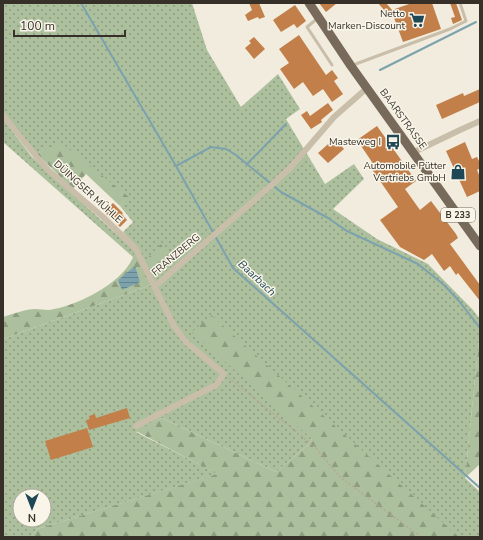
<svg xmlns="http://www.w3.org/2000/svg" width="483" height="540" font-family="'Nunito Sans',sans-serif">
	<style>
		.grass { fill: url(#grass-dots); fill-rule: evenodd }
		.forest { fill: url(#forest-firs) }
		.water { fill: url(#water-rules) }
		.lines { fill: none; stroke-linecap: round; stroke-linejoin: round }
		.stream { stroke: #7ca2ae; stroke-width: 2 }
		.building { fill: #c27f4a }
		.path { stroke: #b5a893; stroke-width: 1.5; stroke-dasharray: 2 2; stroke-linecap: butt }
		.service { stroke: #c9bea9; stroke-width: 3 }
		.minor { stroke: #c9bea9; stroke-width: 6 }
		.primary { stroke: #786a5a; stroke-width: 9 }
		.labels { text-anchor: middle; dominant-baseline: central; stroke-width: 3; stroke-linejoin: round; paint-order: stroke }
		.shield { fill: #f9f5e9; stroke: #706b62; stroke-width: 1 }
		.shield-label { font-size: 9px; font-weight: bold; fill: #363028 }
		.poi-label { font-size: 10px; fill: #363028; stroke: #f9f5e9; text-anchor: end }
		.street-label { font-size: 10px; fill: #363028; stroke: #f9f5e9 }
		.water-label { font-size: 11px; font-style: italic; fill: #1f4857; stroke: #f9f5e9 }
	</style>
	<defs>
		<pattern id="grass-dots" width="8" height="8" patternUnits="userSpaceOnUse"><rect width="8" height="8" fill="#adc09d"/><path d="M2 2h.1M6 6h.1" fill="none" stroke="#8e9c80" stroke-width="1.8" stroke-linecap="round"/></pattern>
		<pattern id="forest-firs" width="22" height="20" patternUnits="userSpaceOnUse"><rect width="22" height="20" fill="#adc09d"/><path d="M5 1l3.5 6h-7zM16 11l3.5 6h-7z" fill="#8e9c80"/></pattern>
		<pattern id="water-rules" width="6" height="5" patternUnits="userSpaceOnUse"><rect width="6" height="5" fill="#7ca2ae"/><path d="M0 2.5h6" fill="none" stroke="#66848e"/></pattern>
	</defs>
	<rect width="100%" height="100%" fill="#f1ecdd"/>
	<path class="grass" d="M 3,3 L 192,3 L 207,50 L 241,107 L 278,74 L 300,109 L 286,119 L 325,184 L 354,164 L 364,179 L 333,209 L 377,239 L 428,264 L 473,310 L 480,319 L 480,341 L 479,340 L 465,478 L 480,492 L 480,537 L 459,537 L 312,439 L 308,445 L 276,472 L 162,418 L 136,432 L 218,474 L 37,529 L 31,537 L 3,537 L 3,339 L 151,285 L 137,247 L 123,232 L 133,222 L 120,206 L 128,197 L 60,143 L 35,155 L 3,115 ZM 20,496 L 44,496 L 44,520 L 20,520 Z
		M 3,119 L 32,157 L 135,251 L 134,258 L 3,142 Z"/>
	<path class="forest" d="M 60,142 L 129,197 L 120,206 L 86,174 L 73,189 L 37,154 Z
		M 162,243 L 177,260 L 158,278 L 147,259 Z
		M 135,251 L 151,285 L 3,339 L 3,317 C 13,314 25,309 36,309 C 42,309 48,311 54,309 C 81,304 129,280 135,251 Z
		M 211,315 L 459,537 L 31,537 L 37,529 L 217,474 L 136,431 L 162,418 L 276,472 L 308,445 L 312,439 L 192,332 Z
		M 479,339 L 480,341 L 480,464 L 465,478 Z"/>
	<path class="water" d="M 135,266 L 140,282 L 122,290 L 118,280 Z"/>
	<g class="lines">
		<path class="stream" d="M 81,3 L 176,166 L 233,268 L 480,488
			M 380,70 L 476,22
			M 247,164 L 286,124
			M 176,166 L 211,147 L 226,149 L 236,155 L 281,192 L 328,218 L 347,231 L 418,264 L 444,285 L 459,301 L 480,328"/>
	</g>
	<path class="building" d="M 249,3 L 259,3 L 265,17 L 259,19 L 258,17 L 248,21 L 245,15 L 252,10 Z
		M 319,3 L 337,3 L 326,12 Z
		M 378,3 L 386,3 L 392,10 L 412,3 L 432,3 L 441,29 L 403,42 L 393,15 L 389,16 Z
		M 450,3 L 456,3 L 462,20 L 453,24 L 451,18 L 455,17 Z
		M 295,5 L 306,21 L 297,28 L 294,24 L 281,32 L 273,20 Z
		M 299,35 L 326,75 L 332,70 L 338,78 L 334,81 L 343,94 L 332,102 L 323,89 L 313,96 L 303,82 L 294,89 L 280,69 L 289,63 L 279,49 Z
		M 254,37 L 265,49 L 254,59 L 245,48 L 251,43 L 249,41 Z
		M 480,89 L 480,102 L 442,119 L 436,105 L 463,93 L 464,96 Z
		M 328,103 L 333,110 L 321,120 L 322,122 L 311,129 L 301,115 L 307,111 L 310,116 Z
		M 377,126 L 416,181 L 405,189 L 420,210 L 431,201 L 456,234 L 458,238 L 450,244 L 480,285 L 480,301 L 458,273 L 456,275 L 450,266 L 444,271 L 432,254 L 424,260 L 400,247 L 380,220 L 398,207 L 369,165 L 372,162 L 357,140 Z
		M 335,138 L 344,149 L 328,163 L 318,153 Z
		M 465,142 L 472,159 L 477,157 L 480,163 L 480,168 L 477,170 L 480,177 L 480,191 L 467,197 L 446,151 Z
		M 113,203 L 123,213 L 122,214 L 127,220 L 120,227 L 104,212 Z
		M 127,408 L 130,418 L 89,430 L 86,420 L 90,419 L 89,416 L 95,414 L 96,418 Z
		M 87,428 L 93,447 L 51,460 L 45,441 Z"/>
	<g class="lines">
		<path class="path" d="M 229,378 L 315,447 L 340,477 L 421,537"/>
		<path class="service" d="M 318,18 L 307,27 L 332,65
			M 353,65 L 450,29 L 466,21 L 460,3"/>
		<path class="minor" d="M 3,115 L 35,155 L 48,170 L 103,217 L 136,249 L 174,326 L 186,342 L 224,374 L 216,385 L 136,426
			M 414,152 L 460,130 L 480,121
			M 154,287 L 274,183 L 291,167 L 334,117 L 367,88"/>
		<path class="primary" d="M 309,3 L 351,66 L 480,246"/>
	</g>
	<defs>
		<g id="supermarket-bare" transform="scale(1.2)"><path d="M-6-5.5h2.5l.6 2H6L4.5 2H-2.5L-4.4-4H-6ZM-1.5 3.2a1.3 1.3 0 1 0 .1 0ZM3 3.2a1.3 1.3 0 1 0 .1 0Z" fill="#1f4857" stroke="#f9f5e9" stroke-width="2.5" paint-order="stroke"/></g>
		<g id="bus-bare" transform="scale(1.2)"><path d="M-5-6H5V4H4V6H2V4H-2V6H-4V4H-5ZM-3.5-4V0h7V-4ZM-3.5 1.2v1.5H-2V1.2ZM2 1.2v1.5H3.5V1.2Z" fill="#1f4857" stroke="#f9f5e9" stroke-width="2.5" paint-order="stroke"/></g>
		<g id="shop-bare" transform="scale(1.2)"><path d="M-5-2.5h2.3a2.7 3.5 0 0 1 5.4 0H5L5.5 6h-11ZM-1.5-2.5h3a1.5 2.3 0 0 0-3 0Z" fill="#1f4857" stroke="#f9f5e9" stroke-width="2.5" paint-order="stroke"/></g>
	</defs>
	<g fill-rule="evenodd">
		<use href="#supermarket-bare" x="417" y="20"/>
		<use href="#bus-bare" x="393" y="142"/>
		<use href="#shop-bare" x="458" y="172"/>
	</g>
	<g class="labels">
		<rect class="shield" x="441" y="208" width="34" height="14" rx="3"/>
		<g class="shield-label">
			<text x="458" y="215">B 233</text>
		</g>
		<g class="poi-label">
			<text x="405" y="14">Netto<tspan x="405" dy="12">Marken-Discount</tspan></text>
			<text x="381" y="142">Masteweg I</text>
			<text x="446" y="166">Automobile Pütter<tspan x="446" dy="12">Vertriebs GmbH</tspan></text>
		</g>
		<g class="street-label">
			<text transform="translate(403 119) rotate(54)">BAARSTRASSE</text>
			<text transform="translate(88 192) rotate(42)">DÜINGSER MÜHLE</text>
			<text transform="translate(176 255) rotate(-40)">FRANZBERG</text>
		</g>
		<g class="water-label">
			<text transform="translate(257 278) rotate(43)">Baarbach</text>
		</g>
	</g>
	<rect width="483" height="540" fill="none" stroke="#363028" stroke-width="8"/>
	<g transform="translate(32 508) rotate(180)"><circle r="19" fill="#f9f5e9" stroke="#aba69c"/>
	<path d="M0-3L7 15L0 10L-7 15Z" fill="#1f4857"/>
	<text y="-6" font-size="11" font-weight="bold" text-anchor="middle" fill="#363028">N</text>
	</g>
	<path d="M14 30v6h111v-6" fill="none" stroke="#363028" stroke-width="2"/>
	<text x="20" y="30" font-size="12" fill="#363028" stroke="#f9f5e9" stroke-width="3" paint-order="stroke">100 m</text>
</svg>
